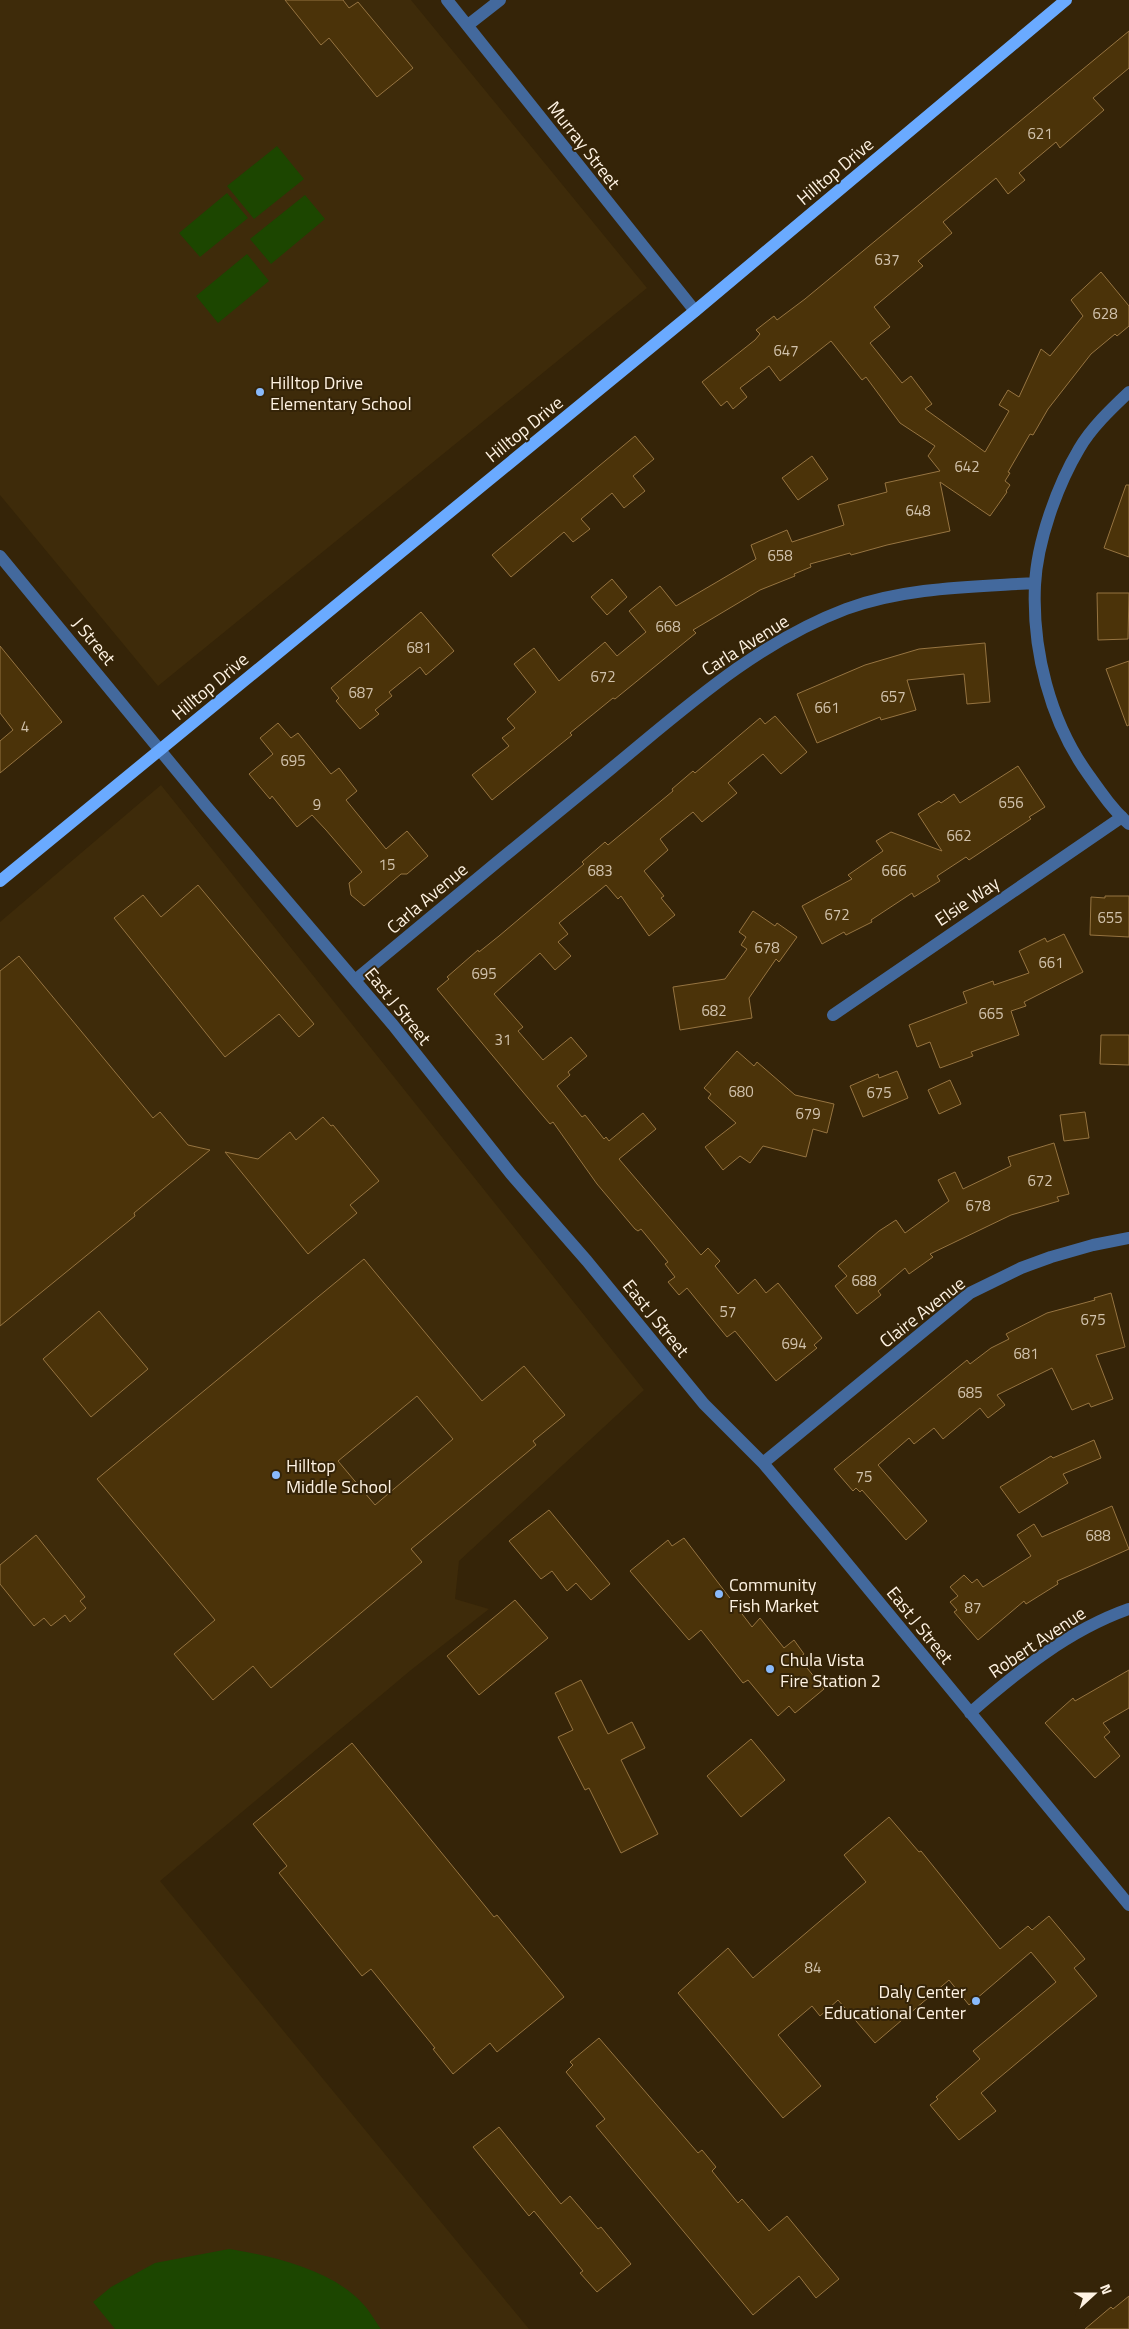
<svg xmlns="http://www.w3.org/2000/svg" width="1129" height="2329" font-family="'Titillium Web',sans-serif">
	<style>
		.built { fill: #3e2b0a }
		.green { fill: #1c4600 }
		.building { fill: #4b3309; stroke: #967441; fill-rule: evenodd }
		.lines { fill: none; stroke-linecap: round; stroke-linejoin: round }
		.minor { stroke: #43699d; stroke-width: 12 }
		.major { stroke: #6aaaff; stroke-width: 12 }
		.poi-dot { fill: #89bafc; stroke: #352408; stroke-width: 2 }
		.labels { text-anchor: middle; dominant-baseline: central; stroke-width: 4; stroke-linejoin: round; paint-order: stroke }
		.number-label { font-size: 15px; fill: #d1c2ac }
		.street-label { font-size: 18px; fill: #fef2e2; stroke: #352408 }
		.poi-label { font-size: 18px; fill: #fef2e2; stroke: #352408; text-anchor: start }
	</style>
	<rect width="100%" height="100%" fill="#352408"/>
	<path class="built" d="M 0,0 L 411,0 L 647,288 L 158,686 L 0,495 Z
		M 161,785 L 644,1390 L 459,1561 L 455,1599 L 489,1609 L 411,1670 L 160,1881 L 529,2329 L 0,2329 L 0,922 Z"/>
	<path class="green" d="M 277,146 L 304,179 L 254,219 L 227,186 Z
		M 227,193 L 248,218 L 200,257 L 179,233 Z
		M 305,195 L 325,219 L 271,264 L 250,239 Z
		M 247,254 L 269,281 L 218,323 L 196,296 Z
		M 229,2249 C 272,2256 333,2270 363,2304 C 370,2311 375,2321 381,2329 L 115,2329 L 93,2302 L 111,2287 L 155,2263 Z"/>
	<path class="building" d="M 285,0 L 343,0 L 349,8 L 358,2 L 413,68 L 377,97 L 329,38 L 321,45 Z
		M 1129,31 L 1129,68 L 1093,98 L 1104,110 L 1060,148 L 1056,142 L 1019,173 L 1025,180 L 1008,194 L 996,178 L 943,222 L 952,233 L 918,261 L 923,266 L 874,307 L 890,327 L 870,343 L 902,383 L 911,376 L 932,404 L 925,409 L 985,452 L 1009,411 L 999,405 L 1008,390 L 1019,397 L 1041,349 L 1050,356 L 1083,316 L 1071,300 L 1101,272 L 1129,306 L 1129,326 L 1117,336 L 1115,334 L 1091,354 L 1048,409 L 1033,435 L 1030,434 L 1008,472 L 1010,473 L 1005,481 L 1010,485 L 1006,491 L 1007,492 L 990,516 L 940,482 L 950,531 L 887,545 L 851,555 L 850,553 L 810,564 L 811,567 L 794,574 L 795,576 L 760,590 L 693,630 L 696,633 L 615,699 L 613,698 L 570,733 L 572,735 L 492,800 L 472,775 L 509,746 L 502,738 L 515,728 L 507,719 L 536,692 L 514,664 L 534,648 L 559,681 L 605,642 L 617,656 L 646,632 L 629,611 L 660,586 L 676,606 L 756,559 L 751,545 L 787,530 L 792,542 L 844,525 L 838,505 L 887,492 L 885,483 L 940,471 L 928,456 L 935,446 L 900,423 L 866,377 L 862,380 L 831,341 L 780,381 L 769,366 L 740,388 L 747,397 L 733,409 L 727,401 L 721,406 L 702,382 L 755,340 L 760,334 L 756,330 L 774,316 L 777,320 L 805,299 Z
		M 635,436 L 654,459 L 633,476 L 645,491 L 624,508 L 612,493 L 581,519 L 590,529 L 573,542 L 564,532 L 511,577 L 492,555 Z
		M 812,456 L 828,479 L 798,500 L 782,478 Z
		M 1126,485 L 1129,485 L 1129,557 L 1104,548 Z
		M 612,579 L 627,597 L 607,615 L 591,597 Z
		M 1097,593 L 1129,593 L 1128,639 L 1098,640 Z
		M 421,612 L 454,651 L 426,675 L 420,667 L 389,692 L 392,696 L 375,710 L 379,714 L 360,729 L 336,701 L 339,698 L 331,688 Z
		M 985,643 L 990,702 L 967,704 L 964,674 L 907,680 L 916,710 L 881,720 L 880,717 L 817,743 L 797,694 L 865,665 L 919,649 Z
		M 0,646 L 62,722 L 0,773 L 0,741 L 13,730 L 0,713 Z
		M 1129,661 L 1129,725 L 1127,726 L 1106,669 Z
		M 775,716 L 807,752 L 781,774 L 763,754 L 728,783 L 737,793 L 702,822 L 693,812 L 660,839 L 668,850 L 644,871 L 664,896 L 661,898 L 675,915 L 649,936 L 621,896 L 618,899 L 606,885 L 559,923 L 568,934 L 558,942 L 571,956 L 555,970 L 540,953 L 494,994 L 523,1027 L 518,1031 L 543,1060 L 571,1037 L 587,1056 L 568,1072 L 570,1075 L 557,1086 L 582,1117 L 585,1115 L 604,1139 L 606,1137 L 609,1141 L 643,1113 L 656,1129 L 619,1159 L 701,1255 L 708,1248 L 720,1261 L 715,1266 L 738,1294 L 755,1279 L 766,1293 L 778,1283 L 822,1338 L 814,1345 L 817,1348 L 776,1381 L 735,1331 L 727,1337 L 687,1288 L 679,1295 L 668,1282 L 675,1277 L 665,1264 L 668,1262 L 641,1229 L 638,1231 L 635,1229 L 597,1184 L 553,1122 L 550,1124 L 538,1110 L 437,989 L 449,979 L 447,977 L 478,950 L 479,952 L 499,936 L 570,876 L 584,864 L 582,862 L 605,842 L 608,845 L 673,791 L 672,789 L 693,771 L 695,773 L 760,718 L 765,724 Z
		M 278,723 L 291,738 L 298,733 L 331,774 L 339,768 L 357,791 L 346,800 L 386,849 L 407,831 L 428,856 L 407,874 L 401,874 L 364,906 L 351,895 L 349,883 L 362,872 L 326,830 L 312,815 L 297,827 L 272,796 L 270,799 L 249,774 L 273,754 L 260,738 Z
		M 1018,766 L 1045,807 L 1029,817 L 1031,819 L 969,860 L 966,857 L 937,876 L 940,881 L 914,897 L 912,893 L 871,920 L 872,922 L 846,935 L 844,932 L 822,944 L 802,906 L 852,879 L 848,875 L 883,851 L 876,841 L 891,832 L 942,851 L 918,814 L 939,801 L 941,803 L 954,794 L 960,803 Z
		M 198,885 L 314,1024 L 299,1037 L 279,1014 L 225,1057 L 114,918 L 143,895 L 161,917 Z
		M 1105,896 L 1129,896 L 1129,937 L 1090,935 L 1091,897 L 1105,898 Z
		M 753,911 L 775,926 L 777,923 L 797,937 L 779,962 L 776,959 L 749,998 L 752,1018 L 680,1030 L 673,987 L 725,979 L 747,949 L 741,945 L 746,937 L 739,932 Z
		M 1064,934 L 1083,972 L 1024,1002 L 1026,1006 L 1011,1011 L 1019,1035 L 971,1052 L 973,1056 L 940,1068 L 930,1042 L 917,1047 L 909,1025 L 967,1003 L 963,992 L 993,981 L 994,985 L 1029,973 L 1019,951 L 1045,938 L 1047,942 Z
		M 19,956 L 153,1118 L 160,1112 L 188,1145 L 210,1150 L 134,1213 L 135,1216 L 0,1326 L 0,971 Z
		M 1101,1035 L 1129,1035 L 1129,1065 L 1100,1064 Z
		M 737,1051 L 754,1066 L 757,1062 L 795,1095 L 834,1104 L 827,1133 L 813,1129 L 806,1157 L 763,1146 L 750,1163 L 740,1156 L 723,1170 L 705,1147 L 736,1123 L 708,1098 L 711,1094 L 704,1088 Z
		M 897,1071 L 908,1098 L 863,1117 L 850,1086 L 878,1074 L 879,1078 Z
		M 950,1080 L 961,1104 L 939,1114 L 928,1090 Z
		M 1085,1112 L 1089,1138 L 1064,1141 L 1060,1115 Z
		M 323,1117 L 331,1126 L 333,1125 L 379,1181 L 350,1205 L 357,1213 L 308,1254 L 225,1152 L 258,1159 L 290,1132 L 296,1140 Z
		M 1054,1143 L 1069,1194 L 1057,1197 L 1059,1201 L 1011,1215 L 930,1254 L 933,1257 L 909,1274 L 905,1268 L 878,1291 L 881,1295 L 857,1314 L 835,1286 L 847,1276 L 838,1266 L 879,1231 L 896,1220 L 905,1233 L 949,1201 L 938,1180 L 955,1172 L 963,1189 L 1011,1166 L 1008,1157 Z
		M 364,1259 L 482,1401 L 524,1366 L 565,1415 L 533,1441 L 536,1445 L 411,1549 L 422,1562 L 271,1688 L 253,1666 L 213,1700 L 174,1654 L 215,1620 L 97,1479 ZM 417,1396 L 453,1439 L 375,1505 L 338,1461 Z
		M 1111,1293 L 1125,1347 L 1096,1355 L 1113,1399 L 1091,1407 L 1089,1403 L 1072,1410 L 1052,1368 L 997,1395 L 1005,1405 L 988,1418 L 980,1408 L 943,1439 L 934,1428 L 914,1444 L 909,1438 L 878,1465 L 927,1521 L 906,1540 L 862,1490 L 860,1492 L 856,1488 L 853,1491 L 834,1469 L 967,1360 L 970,1364 L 991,1348 L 1009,1339 L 1006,1334 L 1047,1313 L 1095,1300 L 1094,1298 Z
		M 99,1311 L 148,1369 L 91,1417 L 43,1359 Z
		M 1094,1440 L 1101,1458 L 1063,1474 L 1068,1483 L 1019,1513 L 1000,1487 L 1051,1456 L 1053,1458 Z
		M 1112,1506 L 1129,1549 L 1057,1581 L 1058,1584 L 1026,1604 L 1024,1601 L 978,1640 L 954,1612 L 957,1610 L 950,1602 L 958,1596 L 950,1587 L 964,1575 L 972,1583 L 977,1579 L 983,1587 L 1031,1556 L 1017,1535 L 1034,1524 L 1042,1537 Z
		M 549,1510 L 610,1584 L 591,1600 L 576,1583 L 567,1591 L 552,1571 L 541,1579 L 509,1541 Z
		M 36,1535 L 85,1597 L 80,1601 L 86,1608 L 70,1622 L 65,1615 L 51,1626 L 44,1618 L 34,1626 L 0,1584 L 0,1565 Z
		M 684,1538 L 752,1627 L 760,1618 L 784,1648 L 794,1640 L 804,1654 L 799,1658 L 824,1689 L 795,1713 L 789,1706 L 778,1716 L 748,1680 L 743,1683 L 701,1630 L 689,1640 L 630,1571 L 668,1540 L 672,1546 Z
		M 515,1600 L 548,1638 L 479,1695 L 447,1656 Z
		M 1129,1670 L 1129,1708 L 1103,1723 L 1110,1732 L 1104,1737 L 1120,1756 L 1095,1778 L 1045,1723 L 1073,1698 L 1075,1701 Z
		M 581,1680 L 608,1734 L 632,1722 L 645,1748 L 621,1760 L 658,1834 L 621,1853 L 589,1788 L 585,1790 L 558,1737 L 573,1730 L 555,1693 Z
		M 751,1739 L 785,1780 L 741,1817 L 707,1776 Z
		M 352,1743 L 494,1917 L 497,1915 L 564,1997 L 497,2052 L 490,2043 L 453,2074 L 433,2049 L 435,2048 L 371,1969 L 362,1976 L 279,1873 L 287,1866 L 253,1824 Z
		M 889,1817 L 919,1852 L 921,1851 L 1000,1949 L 1028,1926 L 1032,1930 L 1049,1916 L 1085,1959 L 1074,1968 L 1097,1996 L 981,2093 L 996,2111 L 959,2140 L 930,2105 L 938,2099 L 936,2097 L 980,2059 L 973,2051 L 1056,1982 L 1031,1952 L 969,2005 L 949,1980 L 875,2043 L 838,2000 L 820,2016 L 812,2006 L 778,2035 L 821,2086 L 783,2118 L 678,1993 L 728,1948 L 753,1978 L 866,1882 L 844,1855 Z
		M 599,2038 L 698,2153 L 702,2150 L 716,2167 L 712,2171 L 738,2203 L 742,2199 L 769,2231 L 787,2216 L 839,2279 L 816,2298 L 799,2276 L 753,2315 L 596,2126 L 605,2119 L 566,2072 L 573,2065 L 570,2062 Z
		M 499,2127 L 561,2204 L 570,2196 L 598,2229 L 601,2227 L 631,2264 L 597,2292 L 580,2273 L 583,2271 L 534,2211 L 529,2216 L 473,2147 Z
		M 1129,2296 L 1129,2329 L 1085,2329 L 1111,2307 L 1113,2309 Z"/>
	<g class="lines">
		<path class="minor" d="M 447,0 L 695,311
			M 468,25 L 500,0
			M 1129,392 C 1111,409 1091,428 1079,449 C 1057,486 1037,542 1035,585 C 1032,650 1050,721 1088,774 C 1100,791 1113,810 1129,824
			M 0,556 L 206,806 L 393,1025 L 511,1174 L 587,1261 L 704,1404 L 763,1463 L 823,1534 L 1129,1905
			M 355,980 C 440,909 526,838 612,768 C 685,708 756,643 846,609 C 905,587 973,587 1035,583
			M 833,1015 L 1122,817
			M 763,1463 L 970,1293 L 1021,1268 L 1051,1257 L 1093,1245 L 1129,1238
			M 970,1713 C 1017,1672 1069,1630 1129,1609"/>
		<path class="major" d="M 0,881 L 695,311 L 1066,0"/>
	</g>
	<g class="poi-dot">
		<circle cx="260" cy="392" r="5"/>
		<circle cx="276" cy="1475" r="5"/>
		<circle cx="719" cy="1594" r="5"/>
		<circle cx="770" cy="1669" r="5"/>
		<circle cx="976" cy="2001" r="5"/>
	</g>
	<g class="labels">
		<g class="number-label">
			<text x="1040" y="133">621</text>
			<text x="887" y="259">637</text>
			<text x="1105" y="313">628</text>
			<text x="786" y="350">647</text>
			<text x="967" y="466">642</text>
			<text x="918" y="510">648</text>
			<text x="780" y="555">658</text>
			<text x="668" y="626">668</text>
			<text x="419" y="647">681</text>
			<text x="603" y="676">672</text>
			<text x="361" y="692">687</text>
			<text x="893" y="696">657</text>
			<text x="827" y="707">661</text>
			<text x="25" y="726">4</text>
			<text x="293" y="760">695</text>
			<text x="1011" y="802">656</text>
			<text x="317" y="804">9</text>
			<text x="959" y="835">662</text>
			<text x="387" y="864">15</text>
			<text x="600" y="870">683</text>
			<text x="894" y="870">666</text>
			<text x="837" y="914">672</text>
			<text x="1110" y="917">655</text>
			<text x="767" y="947">678</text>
			<text x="1051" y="962">661</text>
			<text x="484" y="973">695</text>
			<text x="714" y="1010">682</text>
			<text x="991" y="1013">665</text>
			<text x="503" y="1039">31</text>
			<text x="741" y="1091">680</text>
			<text x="879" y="1092">675</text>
			<text x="808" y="1113">679</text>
			<text x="1040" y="1180">672</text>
			<text x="978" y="1205">678</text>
			<text x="864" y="1280">688</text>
			<text x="728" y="1311">57</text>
			<text x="1093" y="1319">675</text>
			<text x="794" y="1343">694</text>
			<text x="1026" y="1353">681</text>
			<text x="970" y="1392">685</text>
			<text x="864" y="1476">75</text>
			<text x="1098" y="1535">688</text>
			<text x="973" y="1607">87</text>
			<text x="813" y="1967">84</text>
		</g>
		<g class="street-label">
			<text transform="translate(584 145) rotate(52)">Murray Street</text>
			<text transform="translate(835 171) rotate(-40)">Hilltop Drive</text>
			<text transform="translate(524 429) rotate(-39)">Hilltop Drive</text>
			<text transform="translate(94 641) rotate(50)">J Street</text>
			<text transform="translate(745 645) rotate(-32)">Carla Avenue</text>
			<text transform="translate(210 686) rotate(-40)">Hilltop Drive</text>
			<text transform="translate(427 898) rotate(-40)">Carla Avenue</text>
			<text transform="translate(967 901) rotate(-34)">Elsie Way</text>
			<text transform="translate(398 1006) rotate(51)">East J Street</text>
			<text transform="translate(922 1312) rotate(-38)">Claire Avenue</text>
			<text transform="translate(656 1318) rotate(51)">East J Street</text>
			<text transform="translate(920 1625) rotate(51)">East J Street</text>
			<text transform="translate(1037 1642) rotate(-34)">Robert Avenue</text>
		</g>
		<g class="poi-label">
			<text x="270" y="382">Hilltop Drive<tspan x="270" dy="21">Elementary School</tspan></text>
			<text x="286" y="1465">Hilltop<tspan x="286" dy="21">Middle School</tspan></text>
			<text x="729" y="1584">Community<tspan x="729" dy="21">Fish Market</tspan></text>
			<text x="780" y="1659">Chula Vista<tspan x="780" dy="21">Fire Station 2</tspan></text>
			<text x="966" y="1991" text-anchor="end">Daly Center<tspan x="966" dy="21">Educational Center</tspan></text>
		</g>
	</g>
	<g transform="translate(1094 2294) rotate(69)" stroke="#352408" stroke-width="4" paint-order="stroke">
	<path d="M0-4L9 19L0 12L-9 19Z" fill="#fef2e2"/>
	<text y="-8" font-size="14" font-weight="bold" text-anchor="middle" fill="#fef2e2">N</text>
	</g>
</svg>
